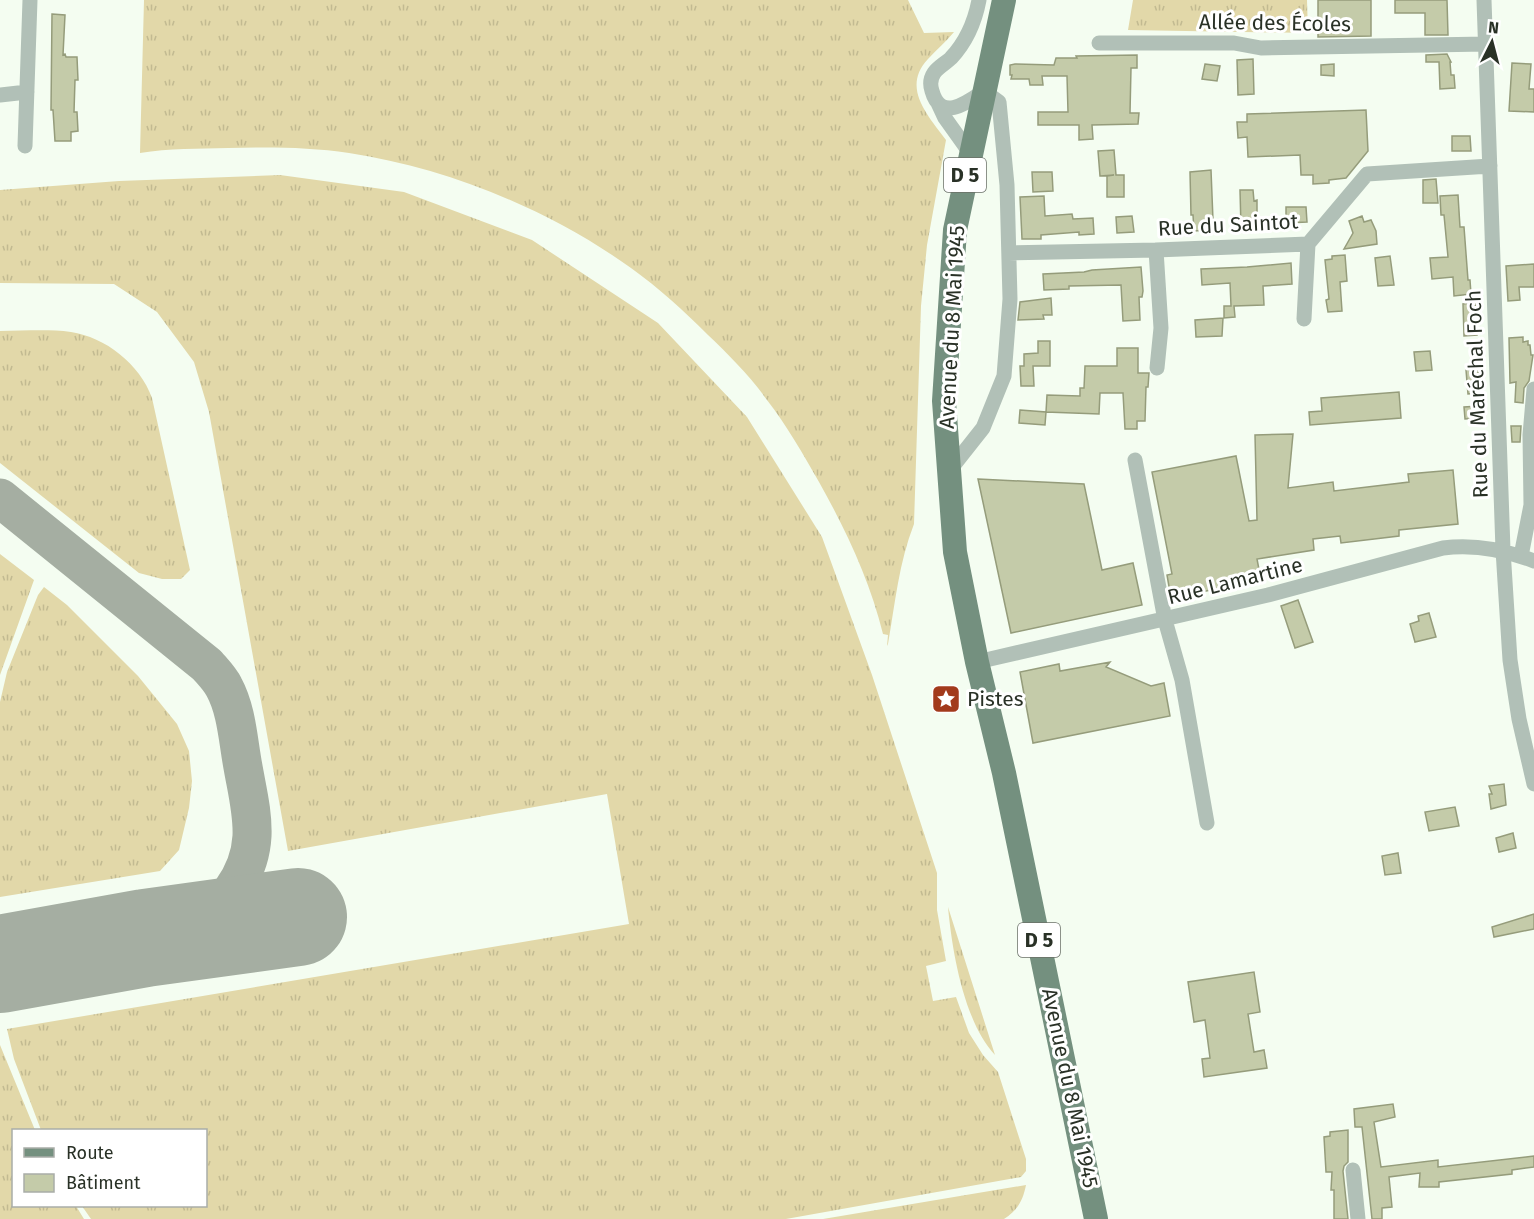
<svg xmlns="http://www.w3.org/2000/svg" width="1534" height="1219" font-family="'Fira Sans',sans-serif">
	<style>
		.grass { fill: url(#grass-tufts) }
		.lines { fill: none; stroke-linecap: round; stroke-linejoin: round }
		.taxiway { stroke: #a5aea2; stroke-width: 39 }
		.runway { stroke: #a5aea2; stroke-width: 98 }
		.building { fill: #c4cba9; stroke: #959c7b; stroke-width: 1.5 }
		.street { stroke: #b1c0b7; stroke-width: 15 }
		.primary { stroke: #74907f; stroke-width: 24 }
		.labels { text-anchor: middle; dominant-baseline: central; stroke-width: 6; stroke-linejoin: round; paint-order: stroke }
		.shield { fill: #fff; stroke: #696f67; stroke-width: 1.5 }
		.shield-label { font-size: 20px; font-weight: bold; fill: #293126 }
		.street-label { font-size: 21px; fill: #293126; stroke: #fff }
		.poi-label { font-size: 21px; fill: #293126; stroke: #fff; text-anchor: start }
	</style>
	<defs>
		<pattern id="grass-tufts" width="24" height="20" patternUnits="userSpaceOnUse" patternTransform="scale(1.5)"><rect width="24" height="20" fill="#e2d8a9"/><path d="M3 7l-1-3M5 7V3M7 7l1-3M15 17l-1-3M17 17v-4M19 17l1-3" fill="none" stroke="#c2ba91"/></pattern>
	</defs>
	<rect width="100%" height="100%" fill="#f4fdf1"/>
	<path class="grass" d="M 144,0 L 908,0 L 924,33 L 954,32 C 946,42 937,49 928,59 C 901,88 928,115 946,140 L 927,245 L 921,306 L 914,524 C 899,562 895,604 888,644 L 887,646 L 888,635 L 883,634 C 870,581 846,530 819,482 C 803,454 787,426 767,400 C 750,376 729,355 708,335 C 684,311 659,288 631,268 C 550,210 448,168 349,153 C 309,147 269,147 228,148 C 199,149 169,148 140,153 Z
		M 1133,0 L 1307,0 L 1308,33 L 1128,30 Z
		M 280,175 L 404,192 L 532,240 L 658,323 L 747,417 L 822,537 L 872,675 L 937,873 L 937,910 L 946,961 L 926,966 L 933,1001 L 956,997 L 969,1033 L 983,1055 L 998,1072 L 1026,1159 L 1026,1171 L 1021,1177 L 786,1219 L 91,1219 L 82,1206 L 206,1206 L 206,1130 L 41,1130 L 14,1059 L 7,1029 L 629,924 L 607,794 L 288,851 L 209,412 L 194,362 L 157,312 L 114,284 L 0,283 L 0,190 L 119,181 Z
		M 0,331 C 23,331 48,329 71,332 C 105,337 140,364 152,398 L 190,570 L 181,579 L 162,579 L 139,573 L 0,463 Z
		M 0,554 L 34,580 L 0,675 Z
		M 44,587 L 67,605 L 138,676 L 177,724 L 189,751 L 192,781 L 189,808 L 179,850 L 160,871 L 0,897 L 0,702 L 7,672 L 38,595 Z
		M 948,907 L 995,1055 C 964,1022 952,951 948,907 Z
		M 0,1045 L 35,1130 L 14,1130 L 14,1206 L 76,1206 L 84,1219 L 0,1219 Z
		M 1026,1185 C 1023,1200 1018,1210 1004,1219 L 823,1219 Z"/>
	<g class="lines">
		<path class="taxiway" d="M 0,498 L 207,665 C 213,672 220,679 224,687 C 237,711 238,741 243,767 C 247,790 253,813 252,836 C 250,875 222,914 185,928 C 172,933 159,935 145,938"/>
		<path class="runway" d="M 0,964 L 145,938 L 298,917"/>
	</g>
	<path class="building" d="M 1318,0 L 1371,0 L 1371,36 L 1318,37 Z
		M 1395,0 L 1447,0 L 1448,35 L 1425,35 L 1425,13 L 1395,13 Z
		M 52,14 L 65,15 L 63,55 L 65,54 L 66,57 L 77,57 L 78,80 L 75,80 L 74,112 L 77,112 L 78,131 L 71,132 L 71,141 L 55,141 L 53,110 L 51,110 Z
		M 1447,54 L 1451,62 L 1450,62 L 1451,75 L 1454,75 L 1455,88 L 1440,89 L 1439,62 L 1426,62 L 1426,55 Z
		M 1137,55 L 1137,68 L 1131,68 L 1130,113 L 1139,113 L 1138,124 L 1092,125 L 1093,139 L 1079,140 L 1079,125 L 1038,125 L 1038,112 L 1068,112 L 1067,76 L 1042,76 L 1043,85 L 1030,85 L 1029,79 L 1011,79 L 1012,75 L 1010,75 L 1010,65 L 1015,64 L 1054,65 L 1056,58 L 1077,58 L 1076,56 Z
		M 1253,59 L 1254,94 L 1238,95 L 1237,60 Z
		M 1512,63 L 1531,64 L 1529,89 L 1534,89 L 1534,112 L 1509,111 Z
		M 1205,64 L 1220,66 L 1217,81 L 1202,79 Z
		M 1334,64 L 1334,76 L 1321,75 L 1321,65 Z
		M 1366,110 L 1368,151 L 1346,178 L 1329,180 L 1329,183 L 1313,184 L 1313,175 L 1301,175 L 1300,155 L 1248,157 L 1247,137 L 1238,138 L 1237,122 L 1247,122 L 1247,114 Z
		M 1452,136 L 1470,136 L 1471,151 L 1452,151 Z
		M 1114,150 L 1116,175 L 1124,175 L 1124,197 L 1107,197 L 1107,176 L 1114,175 L 1100,176 L 1098,151 Z
		M 1211,170 L 1213,220 L 1210,221 L 1211,230 L 1194,231 L 1193,215 L 1191,215 L 1190,172 Z
		M 1032,172 L 1052,172 L 1053,191 L 1033,192 Z
		M 1436,179 L 1438,203 L 1423,203 L 1423,180 Z
		M 1240,190 L 1253,190 L 1254,201 L 1257,200 L 1257,227 L 1241,227 Z
		M 1458,195 L 1460,227 L 1464,227 L 1468,280 L 1470,280 L 1471,294 L 1454,296 L 1453,277 L 1432,279 L 1430,258 L 1448,257 L 1444,215 L 1441,215 L 1440,196 Z
		M 1044,196 L 1045,216 L 1072,214 L 1073,219 L 1093,218 L 1094,234 L 1079,235 L 1079,232 L 1041,235 L 1041,239 L 1022,239 L 1020,197 Z
		M 1286,207 L 1306,207 L 1307,222 L 1286,223 Z
		M 1132,216 L 1134,232 L 1117,233 L 1116,217 Z
		M 1362,216 L 1364,222 L 1371,220 L 1376,231 L 1377,244 L 1344,249 L 1353,233 L 1349,221 Z
		M 1345,255 L 1347,281 L 1340,282 L 1342,311 L 1328,312 L 1326,300 L 1329,299 L 1325,260 L 1332,259 L 1332,256 Z
		M 1390,256 L 1394,285 L 1378,286 L 1375,258 Z
		M 1291,263 L 1292,284 L 1263,286 L 1264,305 L 1234,306 L 1235,317 L 1224,318 L 1224,306 L 1231,306 L 1230,283 L 1202,285 L 1201,269 L 1247,267 Z
		M 1534,264 L 1534,287 L 1519,287 L 1520,300 L 1508,301 L 1506,266 Z
		M 1141,267 L 1143,291 L 1142,297 L 1139,297 L 1140,320 L 1123,321 L 1121,285 L 1069,286 L 1069,289 L 1044,290 L 1043,274 L 1084,272 L 1092,270 Z
		M 1051,298 L 1052,315 L 1043,315 L 1044,319 L 1018,320 L 1020,302 Z
		M 1475,302 L 1477,335 L 1464,336 L 1463,304 Z
		M 1223,318 L 1222,336 L 1196,337 L 1195,320 Z
		M 1523,337 L 1523,342 L 1528,341 L 1528,345 L 1530,345 L 1531,355 L 1533,355 L 1529,381 L 1524,388 L 1523,403 L 1515,402 L 1516,382 L 1510,383 L 1509,338 Z
		M 1038,341 L 1050,341 L 1050,366 L 1033,366 L 1034,386 L 1021,386 L 1020,366 L 1024,366 L 1024,354 L 1038,353 Z
		M 1117,348 L 1138,348 L 1138,373 L 1149,373 L 1148,387 L 1146,387 L 1145,421 L 1137,421 L 1137,429 L 1125,429 L 1123,393 L 1100,393 L 1099,414 L 1046,412 L 1047,395 L 1080,396 L 1080,388 L 1084,388 L 1085,366 L 1117,366 Z
		M 1430,351 L 1432,370 L 1416,371 L 1414,352 Z
		M 1478,368 L 1479,393 L 1468,394 L 1466,370 Z
		M 1399,392 L 1401,418 L 1310,425 L 1309,412 L 1322,411 L 1321,398 Z
		M 1479,406 L 1480,418 L 1465,419 L 1464,407 Z
		M 1020,410 L 1046,412 L 1045,425 L 1019,423 Z
		M 1511,426 L 1521,426 L 1520,442 L 1512,442 Z
		M 1293,434 L 1288,488 L 1333,482 L 1334,491 L 1409,482 L 1408,474 L 1453,470 L 1458,524 L 1399,530 L 1399,536 L 1341,543 L 1340,536 L 1313,539 L 1314,550 L 1257,559 L 1261,580 L 1171,598 L 1167,575 L 1172,574 L 1152,472 L 1236,456 L 1249,521 L 1257,520 L 1255,435 Z
		M 978,479 L 1084,484 L 1102,570 L 1133,563 L 1142,605 L 1011,633 Z
		M 1298,600 L 1313,642 L 1295,648 L 1281,606 Z
		M 1429,613 L 1436,637 L 1415,642 L 1410,624 L 1419,621 L 1418,616 Z
		M 1110,662 L 1106,667 L 1151,686 L 1164,683 L 1170,716 L 1033,743 L 1020,672 L 1059,664 L 1060,671 Z
		M 1504,784 L 1506,805 L 1491,809 L 1489,794 L 1492,794 L 1489,786 Z
		M 1455,807 L 1459,826 L 1429,831 L 1425,812 Z
		M 1513,833 L 1516,848 L 1499,852 L 1496,838 Z
		M 1398,853 L 1401,873 L 1385,875 L 1382,856 Z
		M 1534,914 L 1534,929 L 1494,937 L 1492,927 Z
		M 1254,972 L 1260,1012 L 1248,1014 L 1254,1052 L 1264,1050 L 1267,1068 L 1204,1077 L 1202,1059 L 1210,1058 L 1205,1020 L 1194,1022 L 1188,982 Z
		M 1393,1104 L 1395,1117 L 1374,1122 L 1381,1167 L 1438,1160 L 1438,1167 L 1534,1156 L 1534,1167 L 1512,1170 L 1512,1174 L 1439,1182 L 1439,1187 L 1419,1187 L 1420,1173 L 1389,1177 L 1392,1207 L 1382,1208 L 1382,1219 L 1372,1219 L 1362,1127 L 1355,1127 L 1354,1109 Z
		M 1348,1130 L 1348,1162 L 1344,1166 L 1343,1171 L 1348,1219 L 1334,1219 L 1334,1190 L 1331,1190 L 1332,1172 L 1326,1172 L 1324,1137 L 1330,1136 L 1330,1132 Z"/>
	<g class="lines">
		<path class="street" d="M 1484,0 L 1503,550 L 1510,660 L 1519,719 L 1534,784
			M 1099,43 L 1234,43 L 1261,48 L 1486,44
			M 0,95 L 27,92
			M 938,103 L 945,118 L 970,153
			M 25,146 L 30,0
			M 1156,250 L 1161,328 L 1157,368
			M 1009,253 L 1156,250 L 1308,244 L 1367,174 L 1490,166
			M 1304,319 L 1308,244
			M 1135,460 L 1165,620 L 1182,680 L 1207,823
			M 949,471 L 983,428 L 1004,376 L 1010,299 L 1007,185 L 999,102 L 984,91 C 968,102 941,123 932,91 C 930,85 930,79 934,73 C 938,67 946,63 951,58 C 966,42 975,21 979,0
			M 1521,556 L 1531,505 L 1530,435 L 1534,389
			M 977,662 L 1268,595 L 1443,548 C 1473,544 1505,550 1534,561
			M 1353,1170 L 1358,1219"/>
		<path class="primary" d="M 1004,0 L 955,230 L 944,401 L 955,552 L 977,662 L 1004,773 L 1096,1219"/>
	</g>
	<defs>
		<g id="sight-square" transform="scale(1.5)"><rect x="-9" y="-9" width="18" height="18" rx="4" fill="#a23a1c" stroke="#fff"/><path d="M0-6L1.8-2.2L6-1.7L2.9 1.2L3.7 5.4L0 3.3L-3.7 5.4L-2.9 1.2L-6-1.7L-1.8-2.2Z" fill="#fff"/></g>
	</defs>
	<g fill-rule="evenodd">
		<use href="#sight-square" x="946" y="699"/>
	</g>
	<g class="labels">
		<g class="shield">
			<rect x="944" y="158" width="42" height="34" rx="4.5"/>
			<rect x="1018" y="923" width="42" height="34" rx="4.5"/>
		</g>
		<g class="shield-label">
			<text x="965" y="175">D 5</text>
			<text x="1039" y="940">D 5</text>
		</g>
		<g class="street-label">
			<text transform="translate(1275 23) rotate(1)">Allée des Écoles</text>
			<text transform="translate(1228 225) rotate(-3)">Rue du Saintot</text>
			<text transform="translate(952 327) rotate(-87)">Avenue du 8 Mai 1945</text>
			<text transform="translate(1477 394) rotate(-92)">Rue du Maréchal Foch</text>
			<text transform="translate(1235 581) rotate(-14)">Rue Lamartine</text>
			<text transform="translate(1070 1088) rotate(78)">Avenue du 8 Mai 1945</text>
		</g>
		<g class="poi-label">
			<text x="967" y="699">Pistes</text>
		</g>
	</g>
	<rect x="12" y="1129" width="195" height="78" fill="#ffffff" stroke="#a9ada8" stroke-width="1.5"/>
	<rect x="24" y="1148" width="30" height="9" fill="#74907f" stroke="#a9ada8" stroke-width="1.5"/>
	<text x="66" y="1159" font-size="18" fill="#293126">Route</text>
	<rect x="24" y="1174" width="30" height="18" fill="#c4cba9" stroke="#a9ada8" stroke-width="1.5"/>
	<text x="66" y="1189" font-size="18" fill="#293126">Bâtiment</text>
	<g transform="translate(1492 42) rotate(6)" stroke="#ffffff" stroke-width="4.5" paint-order="stroke">
	<path d="M0-4.5L10 22L0 15L-10 22Z" fill="#293126"/>
	<text y="-9" font-size="16" font-weight="bold" text-anchor="middle" fill="#293126">N</text>
	</g>
</svg>
